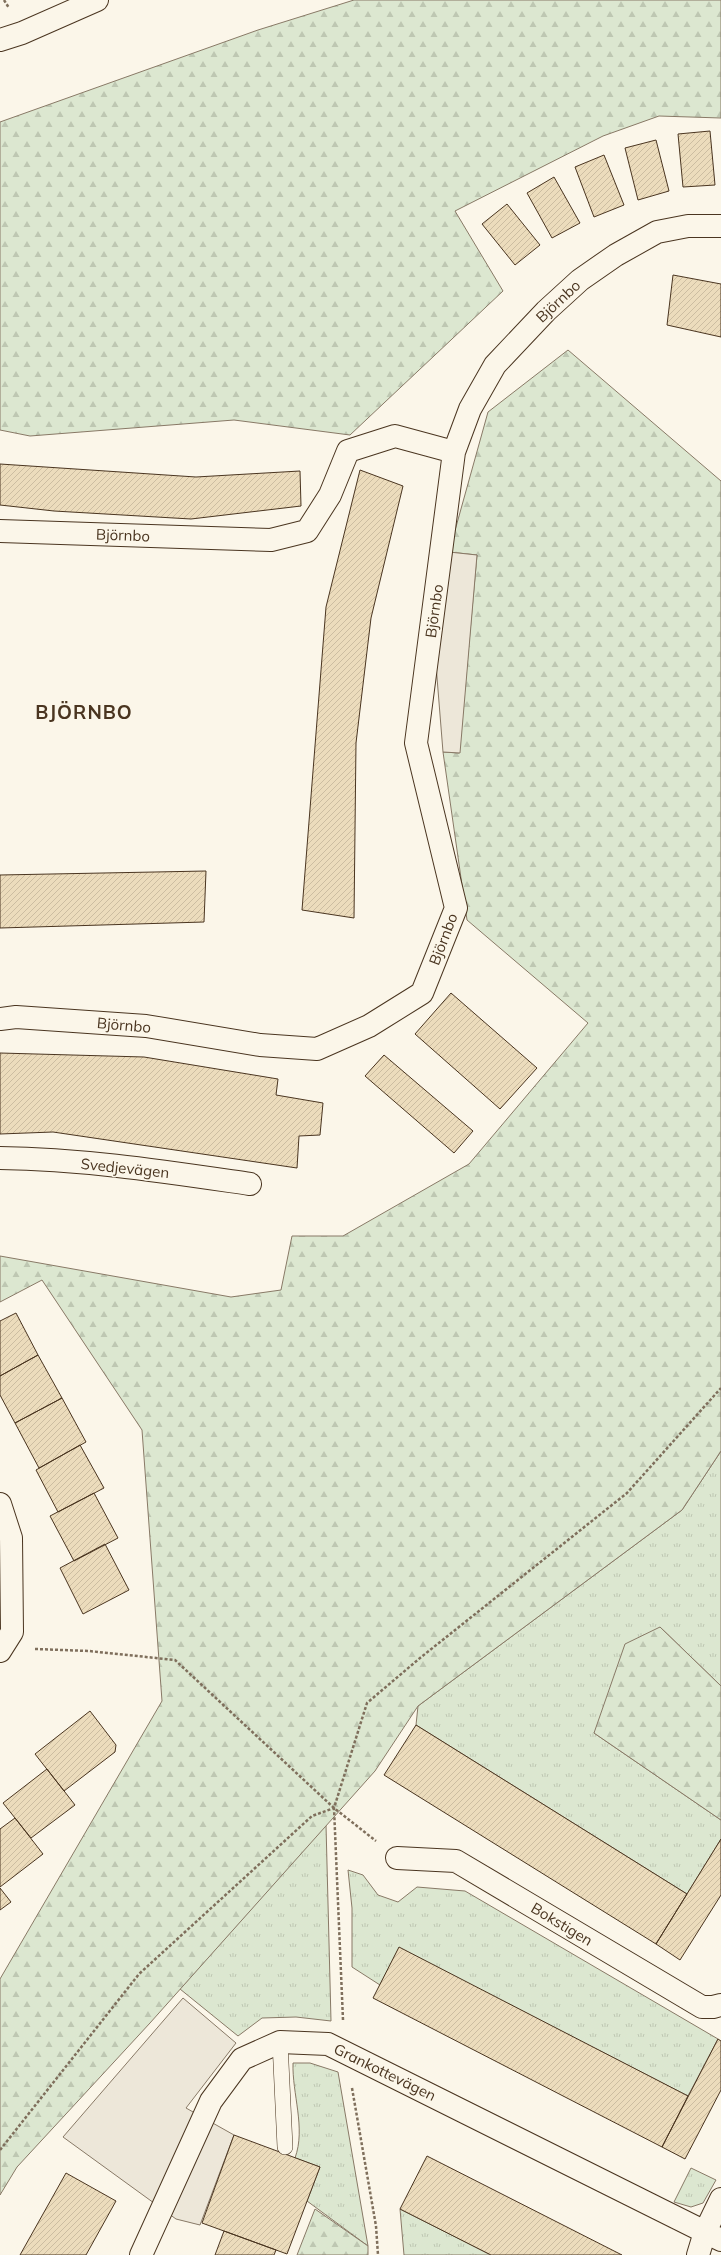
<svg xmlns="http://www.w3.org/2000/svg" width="721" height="2255" font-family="Mulish,sans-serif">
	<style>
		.grass { fill: url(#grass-tufts); stroke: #887966 }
		.forest { fill: url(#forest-firs); stroke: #887966 }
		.parking { fill: #ede7d9; stroke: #887966 }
		.building { fill: url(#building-hatch); stroke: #4a3520 }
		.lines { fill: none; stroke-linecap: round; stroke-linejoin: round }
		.service-casing { stroke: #4a3520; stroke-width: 16 }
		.minor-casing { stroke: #4a3520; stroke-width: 24 }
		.path { stroke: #7f6f5c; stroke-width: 2.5; stroke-dasharray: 3 2; stroke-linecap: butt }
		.service { stroke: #fbf6e9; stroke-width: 15 }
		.minor { stroke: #fbf6e9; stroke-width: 22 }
		.labels { text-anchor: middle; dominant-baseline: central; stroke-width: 3; stroke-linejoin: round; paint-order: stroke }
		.street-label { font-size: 15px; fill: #4a3520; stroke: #fbf6e9 }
		.district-label { font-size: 19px; font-weight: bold; letter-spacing: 1px; fill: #4a3520; stroke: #fbf6e9 }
	</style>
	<defs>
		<pattern id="grass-tufts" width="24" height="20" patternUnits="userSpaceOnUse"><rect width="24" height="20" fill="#dce7d0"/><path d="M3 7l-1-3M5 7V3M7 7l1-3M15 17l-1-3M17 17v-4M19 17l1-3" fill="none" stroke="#bec7b2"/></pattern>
		<pattern id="forest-firs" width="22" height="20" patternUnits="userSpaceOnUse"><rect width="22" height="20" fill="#dce7d0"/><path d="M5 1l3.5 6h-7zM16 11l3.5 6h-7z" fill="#bec7b2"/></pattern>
		<pattern id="building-hatch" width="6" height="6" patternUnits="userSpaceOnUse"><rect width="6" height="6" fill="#ecdcbc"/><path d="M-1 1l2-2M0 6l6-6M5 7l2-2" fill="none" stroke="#ccbda1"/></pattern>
	</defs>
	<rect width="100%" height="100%" fill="#fbf6e9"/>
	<path class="grass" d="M 721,1451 L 721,1686 L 660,1627 L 594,1733 L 721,1820 L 721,1839 L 687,1894 L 416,1725 L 418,1706 L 682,1510 Z
		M 326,1825 L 331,2021 L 296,2017 L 262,2018 L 238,2036 L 180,1989 Z
		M 348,1870 L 363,1875 L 378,1895 L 398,1902 L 417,1887 L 465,1891 L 718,2039 L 688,2096 L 399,1948 L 380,1985 L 352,1967 L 352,1908 Z
		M 293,2063 L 310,2063 L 338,2072 L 368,2246 L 307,2201 L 320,2167 L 295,2158 C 306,2128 292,2094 293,2063 Z
		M 691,2168 L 716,2180 L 703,2203 L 691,2207 L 674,2202 Z
		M 400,2209 L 491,2255 L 404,2255 Z"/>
	<path class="forest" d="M 354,0 L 721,0 L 721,118 L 659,116 L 603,136 L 455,211 L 503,291 L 350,435 L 234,420 L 30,436 L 0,430 L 0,122 L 258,30 Z
		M 568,350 L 721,481 L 721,1451 L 682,1510 L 418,1706 L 375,1771 L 150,2023 L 17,2167 L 0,2195 L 0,1979 L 162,1701 L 142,1430 L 42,1280 L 0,1302 L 0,1256 L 231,1297 L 281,1290 L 292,1236 L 343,1236 L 469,1164 L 588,1023 L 467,920 L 443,752 L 459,753 L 477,555 L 449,552 L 488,412 Z
		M 660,1627 L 721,1686 L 721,1820 L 594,1733 L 625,1644 Z
		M 315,2209 L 368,2246 L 368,2255 L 297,2255 Z"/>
	<path class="parking" d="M 449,552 L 477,555 L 460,753 L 443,752 L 436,665 Z
		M 183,1998 L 236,2043 L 186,2108 L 234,2135 L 200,2225 L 176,2219 L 63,2137 Z"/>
	<path class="building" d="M 710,131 L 715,185 L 683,187 L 678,134 Z
		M 656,140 L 669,191 L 638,200 L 625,148 Z
		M 604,155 L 624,205 L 594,217 L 575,167 Z
		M 554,177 L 580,223 L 552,238 L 527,193 Z
		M 507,204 L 540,245 L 515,265 L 482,224 Z
		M 673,275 L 721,284 L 721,337 L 667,325 Z
		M 0,464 L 196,477 L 300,471 L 301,506 L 191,519 L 54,511 L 0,505 Z
		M 360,470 L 403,486 L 371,618 L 356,743 L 354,918 L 302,910 L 326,607 Z
		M 206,871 L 204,922 L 0,928 L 0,875 Z
		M 451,993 L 537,1068 L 500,1109 L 415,1034 Z
		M 0,1053 L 144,1057 L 278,1079 L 276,1095 L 323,1103 L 320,1135 L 299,1136 L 297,1168 L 53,1132 L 0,1134 Z
		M 384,1055 L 473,1131 L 454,1153 L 365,1076 Z
		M 16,1313 L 38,1355 L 0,1376 L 0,1321 Z
		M 38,1355 L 62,1398 L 15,1423 L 0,1395 L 0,1376 Z
		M 62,1398 L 86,1442 L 39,1468 L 15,1423 Z
		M 80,1445 L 104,1488 L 58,1512 L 36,1470 Z
		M 94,1493 L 118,1538 L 74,1561 L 50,1516 Z
		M 105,1544 L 129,1590 L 83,1614 L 60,1568 Z
		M 90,1711 L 116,1745 L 115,1752 L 64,1791 L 35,1754 Z
		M 416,1725 L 687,1894 L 656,1944 L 384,1775 Z
		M 47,1769 L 75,1805 L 31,1838 L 3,1803 Z
		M 15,1818 L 43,1854 L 0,1887 L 0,1829 Z
		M 721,1839 L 721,1895 L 680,1960 L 656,1944 Z
		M 0,1888 L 11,1902 L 0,1910 Z
		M 399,1947 L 688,2096 L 662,2147 L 373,1998 Z
		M 718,2039 L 721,2041 L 721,2090 L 685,2159 L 662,2147 Z
		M 234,2135 L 320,2167 L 287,2254 L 202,2223 Z
		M 427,2156 L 622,2255 L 491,2255 L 400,2209 Z
		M 66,2173 L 116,2201 L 86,2255 L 20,2255 Z
		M 224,2231 L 276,2250 L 274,2255 L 215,2255 Z"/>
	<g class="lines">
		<g class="service-casing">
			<path id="service" d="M 280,2042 L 285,2147"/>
		</g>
		<g class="minor-casing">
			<path id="minor" d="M 0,40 L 22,33 L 97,0
				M 454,452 L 470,409 L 495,365 L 546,311 L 580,280 L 616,255 L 657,232 L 688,226 L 721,226
				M 0,531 L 271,540 L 307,531 L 330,495 L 348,451 L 395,436 L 454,452 L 416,743 L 456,908 L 422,993 L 369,1026 L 317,1049 L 260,1045 L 146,1026 L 16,1017 L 0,1019
				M 0,1158 C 84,1159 167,1172 250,1184
				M 0,1504 L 11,1538 L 12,1632 L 0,1651
				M 397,1858 L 456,1861 L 702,2007 L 713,2007 L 721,2005
				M 141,2255 L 211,2101 L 242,2059 L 280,2042 L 328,2044 L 721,2240
				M 698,2255 L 705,2232 L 721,2199"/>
		</g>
		<path class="path" d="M 4,0 L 9,8
			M 35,1649 L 89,1651 L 175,1660 L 334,1808 L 376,1841
			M 343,2020 L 334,1808 L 367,1703 L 420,1658 L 627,1493 L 721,1388
			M 352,2088 L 376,2226 L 378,2255
			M 0,2150 L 139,1974 L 312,1816 L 334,1808"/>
		<use href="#service" class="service"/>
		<use href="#minor" class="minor"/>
	</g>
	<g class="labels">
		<g class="street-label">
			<text transform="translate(558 301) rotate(-43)">Björnbo</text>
			<text transform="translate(123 535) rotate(2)">Björnbo</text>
			<text transform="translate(434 611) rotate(-82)">Björnbo</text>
			<text transform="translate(443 939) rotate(-69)">Björnbo</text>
			<text transform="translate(124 1025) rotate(5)">Björnbo</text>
			<text transform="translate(125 1168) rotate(6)">Svedjevägen</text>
			<text transform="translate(562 1924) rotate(31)">Bokstigen</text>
			<text transform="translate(385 2072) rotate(26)">Grankottevägen</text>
		</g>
		<g class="district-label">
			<text x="84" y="712">BJÖRNBO</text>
		</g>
	</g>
</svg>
